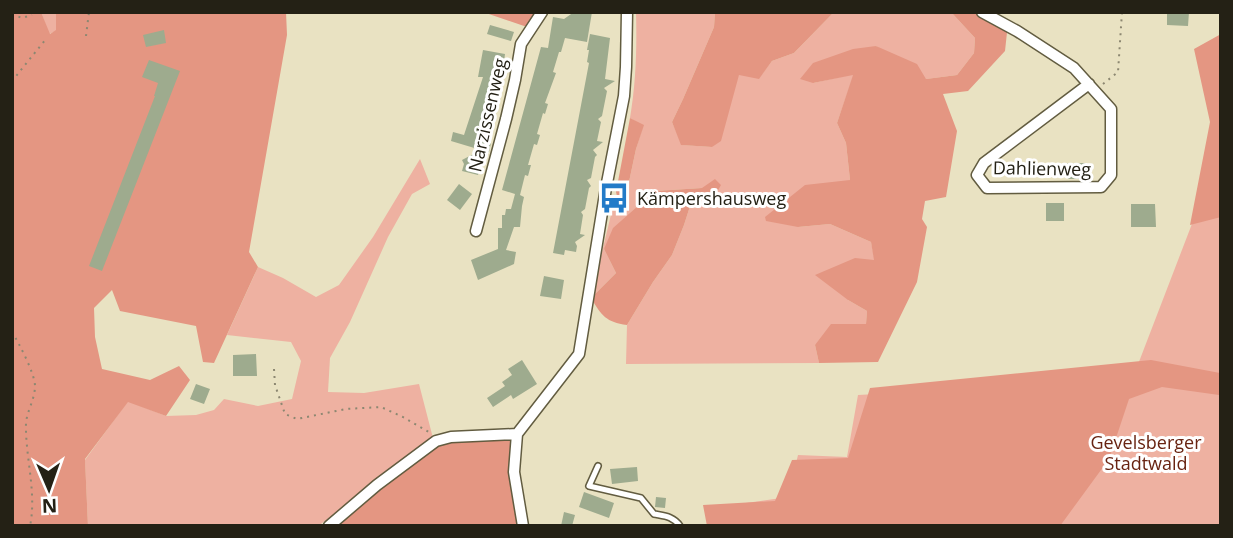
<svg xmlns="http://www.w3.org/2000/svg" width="1233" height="538" font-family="'Open Sans',sans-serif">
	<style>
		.green { fill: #eeb1a1 }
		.forest { fill: #e49682 }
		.building { fill: #9eab8e }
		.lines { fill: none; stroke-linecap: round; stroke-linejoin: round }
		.service-casing { stroke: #625c40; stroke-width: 8 }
		.minor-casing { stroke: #625c40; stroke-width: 13 }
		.path { stroke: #8c8771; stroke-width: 2; stroke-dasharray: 2 5; stroke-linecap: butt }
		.service { stroke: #fff; stroke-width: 5 }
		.minor { stroke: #fff; stroke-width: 10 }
		.labels { text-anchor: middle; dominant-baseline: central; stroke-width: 6; stroke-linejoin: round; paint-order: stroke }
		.street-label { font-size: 18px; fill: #242115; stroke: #fff }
		.poi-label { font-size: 18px; fill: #242115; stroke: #fff; text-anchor: start }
		.park-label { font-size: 18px; fill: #682311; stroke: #fff }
	</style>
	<rect width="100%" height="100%" fill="#e9e2c2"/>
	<path class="green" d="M 41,12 L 56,12 L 56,31 L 49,34 Z
		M 636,12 L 715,12 L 714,27 L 683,99 L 672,122 L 682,145 L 712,147 L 739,74 L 759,78 L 772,61 L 794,53 L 834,12 L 951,12 L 975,38 L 974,53 L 957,75 L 926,79 L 876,46 L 813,83 L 854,74 L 837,123 L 846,143 L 850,180 L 798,227 L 830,224 L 871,242 L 875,261 L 848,300 L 867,311 L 866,325 L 815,345 L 819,363 L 626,364 L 627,325 L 653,282 L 672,255 L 684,225 L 692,200 L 702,196 L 702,188 L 655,191 L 604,249 L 616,273 L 591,298 L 615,198 L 617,196 L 626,196 L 636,149 L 643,126 L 630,118 C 636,83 637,48 636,12 Z
		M 1221,140 L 1221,526 L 724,526 L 724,506 L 788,497 L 798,455 L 847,457 L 858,395 L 1132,380 L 1195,216 Z
		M 420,159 L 430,184 L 412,194 L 388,237 L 350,322 L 330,358 L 328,392 L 364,393 L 419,384 L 434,442 L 318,526 L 88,526 L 85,460 L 128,401 L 166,416 L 196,415 L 214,410 L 224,399 L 258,406 L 292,399 L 301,361 L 291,342 L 227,335 L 258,267 L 283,278 L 316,297 L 339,285 L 373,237 Z"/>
	<path class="forest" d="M 12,12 L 41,12 L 50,34 L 56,30 L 56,12 L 286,12 L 287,35 L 249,252 L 258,267 L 214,363 L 203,362 L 196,326 L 120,311 L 112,290 L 94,308 L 95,337 L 102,369 L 150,380 L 179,366 L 190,380 L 166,416 L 128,402 L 85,459 L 88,526 L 12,526 Z
		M 483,12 L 536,12 L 527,27 Z
		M 715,12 L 834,12 L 794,53 L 772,61 L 759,79 L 739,75 L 721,141 L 712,147 L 681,145 L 672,122 L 683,99 L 714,27 Z
		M 951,12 L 989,12 L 1008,23 L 1005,51 L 968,91 L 943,94 L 957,131 L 946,197 L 925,201 L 922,219 L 927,227 L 917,282 L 878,362 L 819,363 L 815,345 L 831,324 L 866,324 L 867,311 L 848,300 L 815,275 L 855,258 L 874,260 L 871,242 L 830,224 L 798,227 L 766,221 L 765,217 L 805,185 L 850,180 L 846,143 L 837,123 L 853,75 L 813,83 L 800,79 L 813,63 L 853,49 L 876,46 L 917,64 L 926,79 L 957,75 L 974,53 L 975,38 Z
		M 1221,34 L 1221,217 L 1190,225 L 1210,122 L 1194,49 Z
		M 630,118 L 644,125 L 636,149 L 626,196 L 617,196 L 616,192 Z
		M 715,179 L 721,185 L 712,201 L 702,196 L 692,200 L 684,225 L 672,255 L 653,282 L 627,325 C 606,322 602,316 591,298 L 616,273 L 604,249 L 613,228 L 655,191 L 702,188 Z
		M 1151,360 L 1220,373 L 1219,395 L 1162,387 L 1129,399 L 1109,459 L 1060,526 L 707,526 L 703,505 L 775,501 L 792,460 L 848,458 L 870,388 Z
		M 492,438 L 510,440 L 510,473 L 520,526 L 335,526 L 437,445 L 453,439 Z"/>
	<path class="building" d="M 574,12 L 592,12 L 587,42 L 565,38 L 561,52 L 559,52 L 553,72 L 556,73 L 545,103 L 548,104 L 545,114 L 543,113 L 537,134 L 540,135 L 537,145 L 534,144 L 528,165 L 531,165 L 528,176 L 525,175 L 520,195 L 524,197 L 522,206 L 520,227 L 514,227 L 506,250 L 516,252 L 514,264 L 478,280 L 471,260 L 498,249 L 498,228 L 502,228 L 502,215 L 505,215 L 506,209 L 511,209 L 515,194 L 502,190 L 541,47 L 548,48 L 553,17 L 564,19 Z
		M 1167,12 L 1189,12 L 1188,26 L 1167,25 Z
		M 490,25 L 514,32 L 511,41 L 487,34 Z
		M 164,30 L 166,43 L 146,47 L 143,35 Z
		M 590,34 L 610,38 L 605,79 L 615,81 L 604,88 L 607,91 L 602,116 L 598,119 L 601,122 L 597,141 L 603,142 L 593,150 L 597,155 L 595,157 L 591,178 L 587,180 L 591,186 L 589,188 L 585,209 L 581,212 L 583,215 L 580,234 L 585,235 L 575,242 L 577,246 L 576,252 L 565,250 L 564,255 L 553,253 L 589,63 L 587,62 L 589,50 L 587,50 Z
		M 483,50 L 505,54 L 499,100 L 487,142 L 491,143 L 489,152 L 485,151 L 478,175 L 462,171 L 464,164 L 462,160 L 481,150 L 451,141 L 453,132 L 464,135 L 483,77 L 478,77 Z
		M 149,60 L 180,71 L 102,271 L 89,266 L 155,96 L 154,96 L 158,83 L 142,77 Z
		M 1067,163 L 1087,163 L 1087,179 L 1068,179 Z
		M 459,184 L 472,194 L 460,210 L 447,200 Z
		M 1046,203 L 1064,203 L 1064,221 L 1046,221 Z
		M 1131,204 L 1155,204 L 1156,227 L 1131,227 Z
		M 544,276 L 564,280 L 561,299 L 540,296 Z
		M 256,354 L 257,376 L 233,376 L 233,355 Z
		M 522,360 L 537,384 L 513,399 L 511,395 L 493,407 L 487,398 L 505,386 L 502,382 L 512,375 L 508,369 Z
		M 196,384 L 210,389 L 204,404 L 190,399 Z
		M 637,467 L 638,481 L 612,484 L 610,469 Z
		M 584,492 L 614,503 L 609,518 L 579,507 Z
		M 656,497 L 666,498 L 665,508 L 655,507 Z
		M 564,512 L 575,515 L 572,526 L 561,526 Z"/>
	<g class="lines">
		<g class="service-casing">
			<path id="service" d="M 598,466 L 589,486 L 641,498 L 654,514 C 664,516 673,516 680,526"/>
		</g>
		<g class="minor-casing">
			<path id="minor" d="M 982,12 L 1017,31 L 1074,68 L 1111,109 L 1111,175 L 1101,187 L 987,188 L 977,175 L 984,163 L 1089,84
				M 476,231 L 506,119 L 515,80 L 521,44 L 542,12
				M 517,434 L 579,354 L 606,188 L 624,96 L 626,67 L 627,12
				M 517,434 L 514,472 L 523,526
				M 329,526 L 377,485 L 436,441 L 451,437 L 517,434"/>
		</g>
		<path class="path" d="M 12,14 L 22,18 L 32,15
			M 86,36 L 89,12
			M 12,81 L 46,39
			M 1103,84 L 1118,72 L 1122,12
			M 12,332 C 19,343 35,374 35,386 C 35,399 27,411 26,423 C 25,456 37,493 30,526
			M 274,369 L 275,385 L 285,414 L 297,419 L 346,409 L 381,407 L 403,417 L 429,432"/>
		<use href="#service" class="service"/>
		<use href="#minor" class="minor"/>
	</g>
	<defs>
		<g id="bus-bare" transform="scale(2.415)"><path d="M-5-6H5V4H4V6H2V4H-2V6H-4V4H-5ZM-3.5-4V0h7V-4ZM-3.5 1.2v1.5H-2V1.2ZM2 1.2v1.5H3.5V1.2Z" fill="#237bc8" stroke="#fff" stroke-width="2.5" paint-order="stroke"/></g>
	</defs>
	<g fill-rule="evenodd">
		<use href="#bus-bare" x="614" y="198"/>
	</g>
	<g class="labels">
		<g class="street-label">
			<text transform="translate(487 115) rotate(-77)">Narzissenweg</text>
			<text transform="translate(1042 168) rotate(1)">Dahlienweg</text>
		</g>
		<g class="poi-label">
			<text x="637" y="198">Kämpershausweg</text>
		</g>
		<g class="park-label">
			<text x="1146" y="442">Gevelsberger<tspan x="1146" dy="21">Stadtwald</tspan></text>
		</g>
	</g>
	<rect width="1233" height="538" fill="none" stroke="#242115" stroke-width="28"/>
	<g transform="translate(49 489) rotate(178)" stroke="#ffffff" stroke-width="5" paint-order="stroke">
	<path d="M0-5L12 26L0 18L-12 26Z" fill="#242115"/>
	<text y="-10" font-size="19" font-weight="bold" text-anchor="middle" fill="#242115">N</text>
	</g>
</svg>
